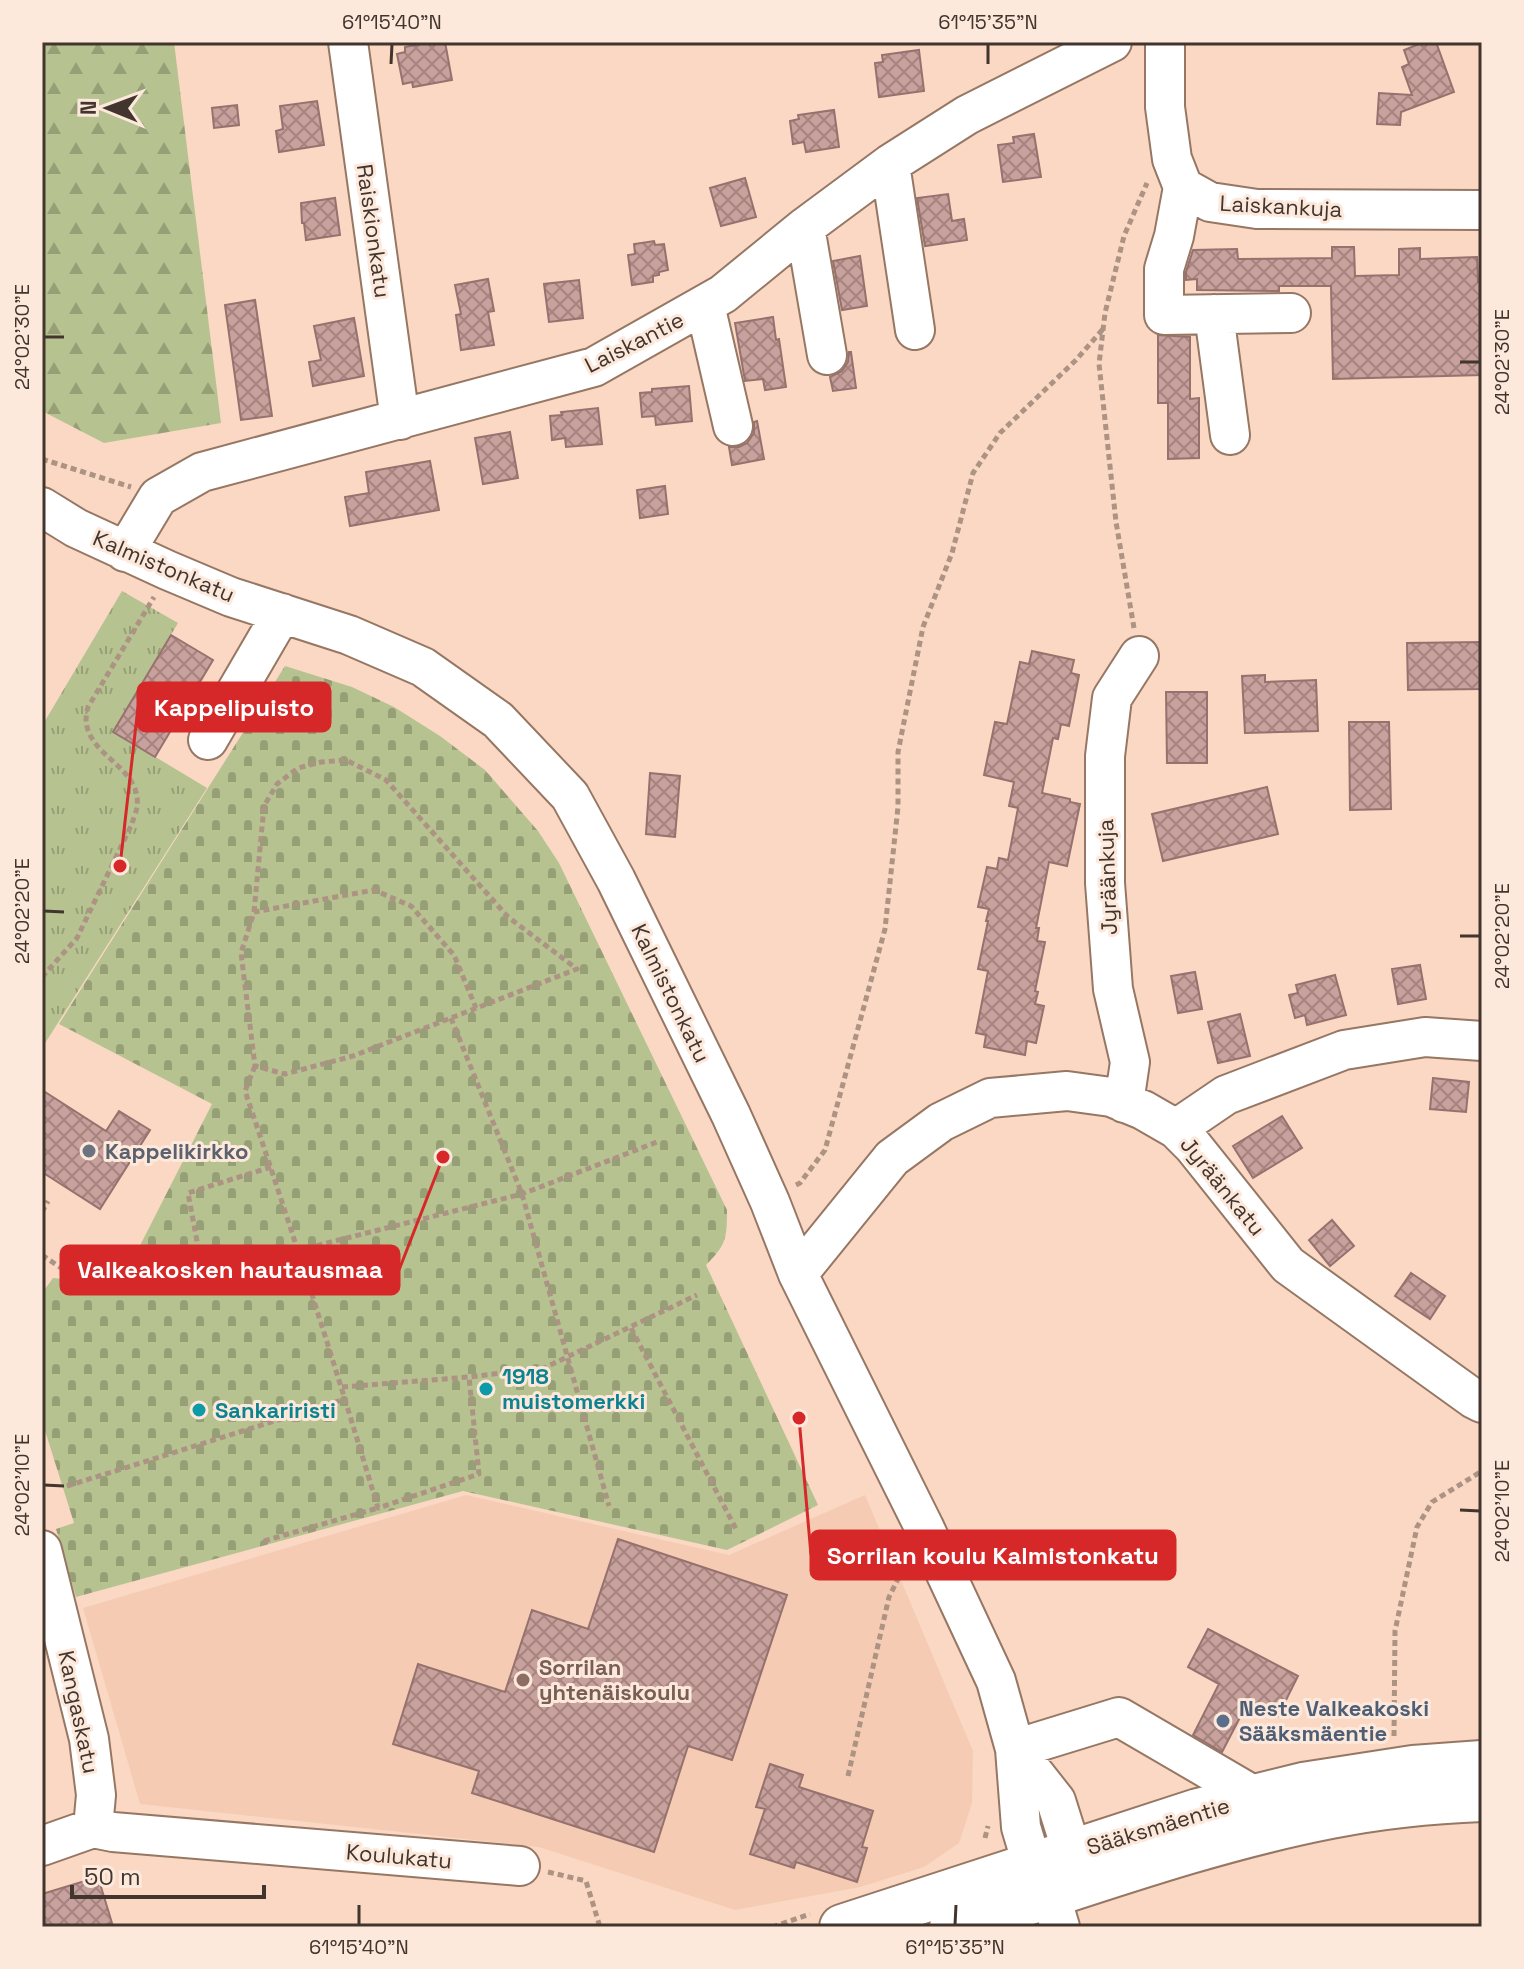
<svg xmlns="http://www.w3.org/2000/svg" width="1524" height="1969" font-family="'Space Grotesk',sans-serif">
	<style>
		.built { fill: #f5ccb3 }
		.forest { fill: url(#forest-firs) }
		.cemetery { fill: url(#cemetery-stones) }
		.park { fill: url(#park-tufts) }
		.building { fill: url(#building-cross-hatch); stroke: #96716e; stroke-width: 2 }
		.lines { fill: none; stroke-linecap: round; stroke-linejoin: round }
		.minor-casing { stroke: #967764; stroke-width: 42 }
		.major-casing { stroke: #967764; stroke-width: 48 }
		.path { stroke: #ac9383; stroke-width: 5; stroke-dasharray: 6 4; stroke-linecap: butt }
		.minor { stroke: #fff; stroke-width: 38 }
		.major { stroke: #fff; stroke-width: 44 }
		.ticks { fill: none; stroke: #42352d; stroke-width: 3 }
		.worship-dot { fill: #6b7280; stroke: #fde8dc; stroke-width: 3 }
		.culture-dot { fill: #0f9aa8; stroke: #fde8dc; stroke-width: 3 }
		.education-dot { fill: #8d6e63; stroke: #fde8dc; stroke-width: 3 }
		.service-dot { fill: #5c6f8a; stroke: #fde8dc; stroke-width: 3 }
		.labels { text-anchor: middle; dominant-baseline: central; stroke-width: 6; stroke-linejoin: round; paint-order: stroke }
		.street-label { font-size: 22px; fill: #42352d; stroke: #fde8dc }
		.worship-label { font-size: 22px; font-weight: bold; fill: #5b616d; stroke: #fde8dc; text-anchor: start }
		.culture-label { font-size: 22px; font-weight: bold; fill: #0d838f; stroke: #fde8dc; text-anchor: start }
		.education-label { font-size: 22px; font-weight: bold; fill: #785e54; stroke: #fde8dc; text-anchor: start }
		.service-label { font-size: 22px; font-weight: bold; fill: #4e5e75; stroke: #fde8dc; text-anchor: start }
		.leader { fill: none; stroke: #d62828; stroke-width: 3 }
		.callout-dot { fill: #d62828; stroke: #fde8dc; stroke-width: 3 }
		.callout { fill: #d62828; stroke: #d62828; stroke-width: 3 }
		.callout-label { font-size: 24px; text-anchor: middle; font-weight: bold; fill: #fff }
		.neatline { fill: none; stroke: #42352d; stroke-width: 3 }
		.ticks-label { font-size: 20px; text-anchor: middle; fill: #42352d }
	</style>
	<defs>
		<pattern id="forest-firs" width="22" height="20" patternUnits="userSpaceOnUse" patternTransform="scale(2)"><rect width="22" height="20" fill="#b6c390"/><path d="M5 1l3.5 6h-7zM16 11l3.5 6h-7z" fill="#969f76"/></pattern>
		<pattern id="cemetery-stones" width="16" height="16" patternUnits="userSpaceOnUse" patternTransform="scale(2)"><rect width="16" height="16" fill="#b6c390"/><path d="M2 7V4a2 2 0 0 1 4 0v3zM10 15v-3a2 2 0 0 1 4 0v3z" fill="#969f76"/></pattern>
		<pattern id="park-tufts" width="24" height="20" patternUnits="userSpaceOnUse" patternTransform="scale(2)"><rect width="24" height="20" fill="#b6c390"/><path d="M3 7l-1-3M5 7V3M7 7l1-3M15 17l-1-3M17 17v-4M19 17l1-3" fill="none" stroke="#969f76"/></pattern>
		<pattern id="building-cross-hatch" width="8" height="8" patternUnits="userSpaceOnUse" patternTransform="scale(2)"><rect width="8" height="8" fill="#c8a09c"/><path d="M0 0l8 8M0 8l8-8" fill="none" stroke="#a48380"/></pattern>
	</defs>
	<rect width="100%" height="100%" fill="#fad8c3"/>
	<path class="built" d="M 466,1495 L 729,1555 L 865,1495 L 973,1751 L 972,1803 L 959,1843 L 924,1867 L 860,1887 L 735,1910 L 539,1847 L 140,1804 L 83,1608 Z"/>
	<path class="forest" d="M 42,42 L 174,42 L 221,423 L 104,443 L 42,411 Z"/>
	<path class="cemetery" d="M 285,666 L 352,687 L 394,707 L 440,736 L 485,770 L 538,831 L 559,863 L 727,1210 C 727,1239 726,1245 706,1265 L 818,1505 L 727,1550 L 463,1491 L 76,1597 L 56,1529 L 74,1523 L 42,1421 L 42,1293 L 53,1278 L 120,1285 L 212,1104 L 59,1024 Z"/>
	<path class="park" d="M 122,591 L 178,623 L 114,732 L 207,788 L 42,1048 L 42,726 Z"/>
	<path class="building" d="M 430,42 L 445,42 L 452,80 L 413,87 L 412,82 L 403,84 L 397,54 L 405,52 L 405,47 Z
		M 1424,42 L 1436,42 L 1454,92 L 1401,112 L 1400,125 L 1377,124 L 1379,93 L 1412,95 L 1402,67 L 1409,64 L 1404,50 Z
		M 919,50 L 924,91 L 879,97 L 875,63 L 883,62 L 882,55 Z
		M 317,101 L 324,145 L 279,152 L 276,131 L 283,129 L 280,106 Z
		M 237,105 L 239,125 L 214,128 L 212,108 Z
		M 834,110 L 839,147 L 806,152 L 804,142 L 793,144 L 790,121 L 799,119 L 798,115 Z
		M 1034,134 L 1041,177 L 1003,182 L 998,145 L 1014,143 L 1013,137 Z
		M 745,178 L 756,217 L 721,226 L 710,188 Z
		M 948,194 L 952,221 L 964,219 L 967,240 L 925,246 L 917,198 Z
		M 335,198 L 340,235 L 306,240 L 304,223 L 302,223 L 301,203 Z
		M 654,241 L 655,245 L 664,244 L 668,270 L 659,272 L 659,275 L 653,276 L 653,282 L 632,285 L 628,255 L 635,254 L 634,244 Z
		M 1332,247 L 1354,247 L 1355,276 L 1399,275 L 1399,249 L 1420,248 L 1420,259 L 1477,257 L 1478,282 L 1482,282 L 1482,375 L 1333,379 L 1331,286 L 1279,286 L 1279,291 L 1197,290 L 1197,279 L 1186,280 L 1186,272 L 1193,250 L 1237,249 L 1238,259 L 1332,258 Z
		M 860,256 L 867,306 L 842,310 L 833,261 Z
		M 488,279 L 494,311 L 488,312 L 494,345 L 461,350 L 456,315 L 461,314 L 455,285 Z
		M 579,280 L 583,318 L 549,322 L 544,284 Z
		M 255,300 L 272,416 L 241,420 L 225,305 Z
		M 773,317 L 776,340 L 779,339 L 786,387 L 765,390 L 763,379 L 745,381 L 735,323 Z
		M 354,318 L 364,376 L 313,386 L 309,362 L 321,360 L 314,326 Z
		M 1158,335 L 1190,337 L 1190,399 L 1199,398 L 1199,458 L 1168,459 L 1168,403 L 1158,403 Z
		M 849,352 L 851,352 L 856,388 L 833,391 L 830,377 L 842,371 L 848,362 Z
		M 689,386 L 692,421 L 656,425 L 655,416 L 642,417 L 640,393 L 652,392 L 652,389 Z
		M 598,408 L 602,444 L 566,447 L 565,438 L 552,440 L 550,416 L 562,415 L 561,412 Z
		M 757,421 L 764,459 L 732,465 L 729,447 L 739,447 L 747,443 L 754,433 L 754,422 Z
		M 510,432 L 518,478 L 483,484 L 475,438 Z
		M 430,461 L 439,510 L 350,526 L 345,497 L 369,493 L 366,472 Z
		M 665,486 L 668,514 L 640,518 L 637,490 Z
		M 171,635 L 213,660 L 155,757 L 113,732 Z
		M 1482,642 L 1482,689 L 1408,690 L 1407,643 Z
		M 1032,651 L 1074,660 L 1071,673 L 1079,675 L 1069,726 L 1061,724 L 1058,739 L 1053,738 L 1042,793 L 1070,799 L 1070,802 L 1080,804 L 1067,866 L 1049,862 L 1036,928 L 1039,928 L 1037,941 L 1045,942 L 1035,991 L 1038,992 L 1035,1004 L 1044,1006 L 1036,1043 L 1027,1041 L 1025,1055 L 984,1047 L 986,1035 L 976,1033 L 988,971 L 978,969 L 988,921 L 986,921 L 989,909 L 978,907 L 987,867 L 997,869 L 999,858 L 1008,860 L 1018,808 L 1009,806 L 1014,782 L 984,775 L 995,722 L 1007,724 L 1020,662 L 1029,664 Z
		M 1265,675 L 1265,682 L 1316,680 L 1318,731 L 1245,733 L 1242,676 Z
		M 1166,692 L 1207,692 L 1207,763 L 1167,763 Z
		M 1349,722 L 1389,722 L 1391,809 L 1350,810 Z
		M 650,773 L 680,776 L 675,837 L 646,834 Z
		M 1267,787 L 1278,834 L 1163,861 L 1152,814 Z
		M 1420,965 L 1426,999 L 1398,1004 L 1392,969 Z
		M 1195,972 L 1202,1009 L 1178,1013 L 1171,976 Z
		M 1335,975 L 1346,1015 L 1307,1025 L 1305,1015 L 1295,1018 L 1289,995 L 1298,993 L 1296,985 Z
		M 1240,1014 L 1250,1056 L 1218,1063 L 1208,1022 Z
		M 1433,1078 L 1469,1082 L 1466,1112 L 1430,1109 Z
		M 42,1090 L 106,1131 L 119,1111 L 150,1130 L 100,1209 L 42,1172 Z
		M 1282,1116 L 1302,1148 L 1253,1178 L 1233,1146 Z
		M 1332,1220 L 1354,1246 L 1330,1266 L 1309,1240 Z
		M 1411,1273 L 1445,1296 L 1430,1319 L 1395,1296 Z
		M 618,1539 L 787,1595 L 732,1760 L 688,1746 L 654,1852 L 472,1793 L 479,1771 L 393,1744 L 418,1664 L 505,1692 L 532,1610 L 588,1629 Z
		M 1208,1629 L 1298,1676 L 1278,1716 L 1249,1700 L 1222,1752 L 1193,1735 L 1219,1684 L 1188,1667 Z
		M 770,1764 L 803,1775 L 799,1787 L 873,1811 L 862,1847 L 867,1848 L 857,1882 L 796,1862 L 794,1868 L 750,1854 L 765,1809 L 756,1807 Z
		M 98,1877 L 112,1923 L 99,1927 L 42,1927 L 42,1894 Z"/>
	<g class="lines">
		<g class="minor-casing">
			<path id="minor" d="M 348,42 L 400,420
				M 1165,42 L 1165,107 L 1172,159 L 1183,187 L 1210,202 L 1257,209 L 1482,210
				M 890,164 L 915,330
				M 1183,187 L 1174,236 L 1164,269 L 1164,315 L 1291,313
				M 805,227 L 827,355
				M 705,305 L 733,426
				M 1214,314 L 1230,435
				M 42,507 L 76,528 L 167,570 L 231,597 L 349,635 L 423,667 L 498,720 L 570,796 L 616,880 L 731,1115 L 770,1202 L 798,1274 L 924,1527 L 996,1681 L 1015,1749 L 1021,1827 L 1032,1864 L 1051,1897 L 1060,1927
				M 125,552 L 158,497 L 202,472 L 594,367 L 723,294 L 805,227 L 890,164 L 967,115 L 1112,42
				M 208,740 L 282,613
				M 1124,1103 L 1130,1062 L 1113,989 L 1105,883 L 1105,756 L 1112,698 L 1139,656
				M 1176,1129 L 1226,1095 L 1344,1050 L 1425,1037 L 1482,1041
				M 798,1274 L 892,1158 L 941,1122 L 990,1098 L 1067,1091 L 1111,1097 L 1143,1110 L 1176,1129 L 1193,1146 L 1288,1265 L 1474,1399 L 1482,1403
				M 42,1550 L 89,1739 L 96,1795 L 93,1828
				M 1015,1749 L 1119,1717 L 1256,1797 L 1262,1818
				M 1015,1749 L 1056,1801 L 1072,1852 L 1059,1879
				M 42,1846 L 93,1828 L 113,1832 L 520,1866"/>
		</g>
		<g class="major-casing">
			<path id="major" d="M 842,1927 L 1198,1811 L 1303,1785 L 1413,1768 L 1482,1763
				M 952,1927 C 1077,1888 1202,1841 1331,1816 C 1381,1806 1431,1801 1482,1799"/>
		</g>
		<path class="path" d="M 42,459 L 131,487
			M 1134,628 L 1116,522 L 1099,364 L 1105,313 L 1124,236 L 1147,183
			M 254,912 L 264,806 L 277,784 L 298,768 L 321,762 L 346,760 L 386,780 L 508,917 L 577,969 L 353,1056 L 285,1074 L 255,1066 L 241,953 L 254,912 L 374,890 L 411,906 L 454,955 L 476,1008
			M 42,977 L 77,938 L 131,826 C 133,820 136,813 137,807 C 142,767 88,757 86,720 C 86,716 87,711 88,707 L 154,597
			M 451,1018 L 522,1194 L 609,1506
			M 255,1066 L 245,1091 C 292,1230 336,1368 378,1508 L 479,1474 L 469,1377
			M 271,1167 L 188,1193 L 202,1268 L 299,1250 L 522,1194 L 657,1142
			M 796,1185 L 800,1183 L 825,1150 L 885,929 L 898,807 L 898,752 L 923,627 L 952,553 L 973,473 L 1000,433 L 1076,360 L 1103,329
			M 42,1212 L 48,1201
			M 42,1255 L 73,1276 L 117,1280 L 202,1268
			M 631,1328 L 736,1529
			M 342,1387 L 469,1377 L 544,1368 L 697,1295
			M 67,1486 L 345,1399
			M 264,1541 L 378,1508
			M 1394,1736 L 1395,1631 L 1417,1527 L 1432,1502 L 1482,1471
			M 848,1776 L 889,1597 L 907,1561
			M 985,1838 L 988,1826
			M 548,1872 L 586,1881 L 600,1927
			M 772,1927 L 810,1914"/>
		<use href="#minor" class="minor"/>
		<use href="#major" class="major"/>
	</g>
	<path class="ticks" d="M 391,64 L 392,44M 988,64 L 988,44M 44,337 L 64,337M 1460,362 L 1480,362M 44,911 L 64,912M 1460,936 L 1480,936M 44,1485 L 64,1486M 1460,1510 L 1480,1511M 359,1925 L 359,1905M 955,1925 L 956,1905"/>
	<circle class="worship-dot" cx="89" cy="1151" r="8"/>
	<g class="culture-dot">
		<circle cx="486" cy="1389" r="8"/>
		<circle cx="199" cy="1410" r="8"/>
	</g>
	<circle class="education-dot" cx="523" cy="1680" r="8"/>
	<circle class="service-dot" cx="1223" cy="1721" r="8"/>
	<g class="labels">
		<g class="street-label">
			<text transform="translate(1281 206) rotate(3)">Laiskankuja</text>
			<text transform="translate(374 231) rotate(82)">Raiskionkatu</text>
			<text transform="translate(634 342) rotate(-27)">Laiskantie</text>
			<text transform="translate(164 566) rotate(23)">Kalmistonkatu</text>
			<text transform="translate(1107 877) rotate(-92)">Jyräänkuja</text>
			<text transform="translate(671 993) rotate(64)">Kalmistonkatu</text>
			<text transform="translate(1223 1186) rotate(51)">Jyräänkatu</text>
			<text transform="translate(79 1712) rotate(78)">Kangaskatu</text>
			<text transform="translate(1158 1826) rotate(-17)">Sääksmäentie</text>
			<text transform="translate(399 1856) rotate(5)">Koulukatu</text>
		</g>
		<g class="worship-label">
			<text x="105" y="1151">Kappelikirkko</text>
		</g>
		<g class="culture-label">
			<text x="502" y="1376">1918<tspan x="502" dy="25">muistomerkki</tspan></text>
			<text x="215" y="1410">Sankariristi</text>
		</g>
		<g class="education-label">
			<text x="539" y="1667">Sorrilan<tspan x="539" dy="25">yhtenäiskoulu</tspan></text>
		</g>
		<g class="service-label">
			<text x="1239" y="1708">Neste Valkeakoski<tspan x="1239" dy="25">Sääksmäentie</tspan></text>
		</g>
	</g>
	<path class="leader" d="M120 866L138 707M443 1157L399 1270M799 1418L811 1555"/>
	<g class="callout-dot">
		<circle cx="120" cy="866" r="8"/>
		<circle cx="443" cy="1157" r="8"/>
		<circle cx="799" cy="1418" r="8"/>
	</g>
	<g class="callout">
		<rect x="138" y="683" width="192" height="48" rx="8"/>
		<rect x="61" y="1246" width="338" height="48" rx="8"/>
		<rect x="811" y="1531" width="364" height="48" rx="8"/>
	</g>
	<g class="callout-label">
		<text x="234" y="716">Kappelipuisto</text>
		<text x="230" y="1278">Valkeakosken hautausmaa</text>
		<text x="993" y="1564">Sorrilan koulu Kalmistonkatu</text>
	</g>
	<rect width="1524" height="1969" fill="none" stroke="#fde8dc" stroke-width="88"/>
	<g transform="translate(108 108) rotate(271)" stroke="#fde8dc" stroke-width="6" paint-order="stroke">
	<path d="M0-6L14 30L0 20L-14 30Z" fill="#42352d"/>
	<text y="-12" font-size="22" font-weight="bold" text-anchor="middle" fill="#42352d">N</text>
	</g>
	<path d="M72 1885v12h192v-12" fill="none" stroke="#42352d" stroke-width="4"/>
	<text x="84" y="1885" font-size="24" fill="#42352d" stroke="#fde8dc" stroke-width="6" paint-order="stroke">50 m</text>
	<rect x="44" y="44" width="1436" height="1881" class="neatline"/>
	<g class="ticks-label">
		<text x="392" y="29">61°15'40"N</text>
		<text x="988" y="29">61°15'35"N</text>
		<text transform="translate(22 337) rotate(-90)" y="7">24°02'30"E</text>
		<text transform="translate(1502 362) rotate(-90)" y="7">24°02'30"E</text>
		<text transform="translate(22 911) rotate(-90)" y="7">24°02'20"E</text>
		<text transform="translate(1502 936) rotate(-90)" y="7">24°02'20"E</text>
		<text transform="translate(22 1485) rotate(-90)" y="7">24°02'10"E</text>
		<text transform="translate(1502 1511) rotate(-90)" y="7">24°02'10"E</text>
		<text x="359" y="1954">61°15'40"N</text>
		<text x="955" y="1954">61°15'35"N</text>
	</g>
</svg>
